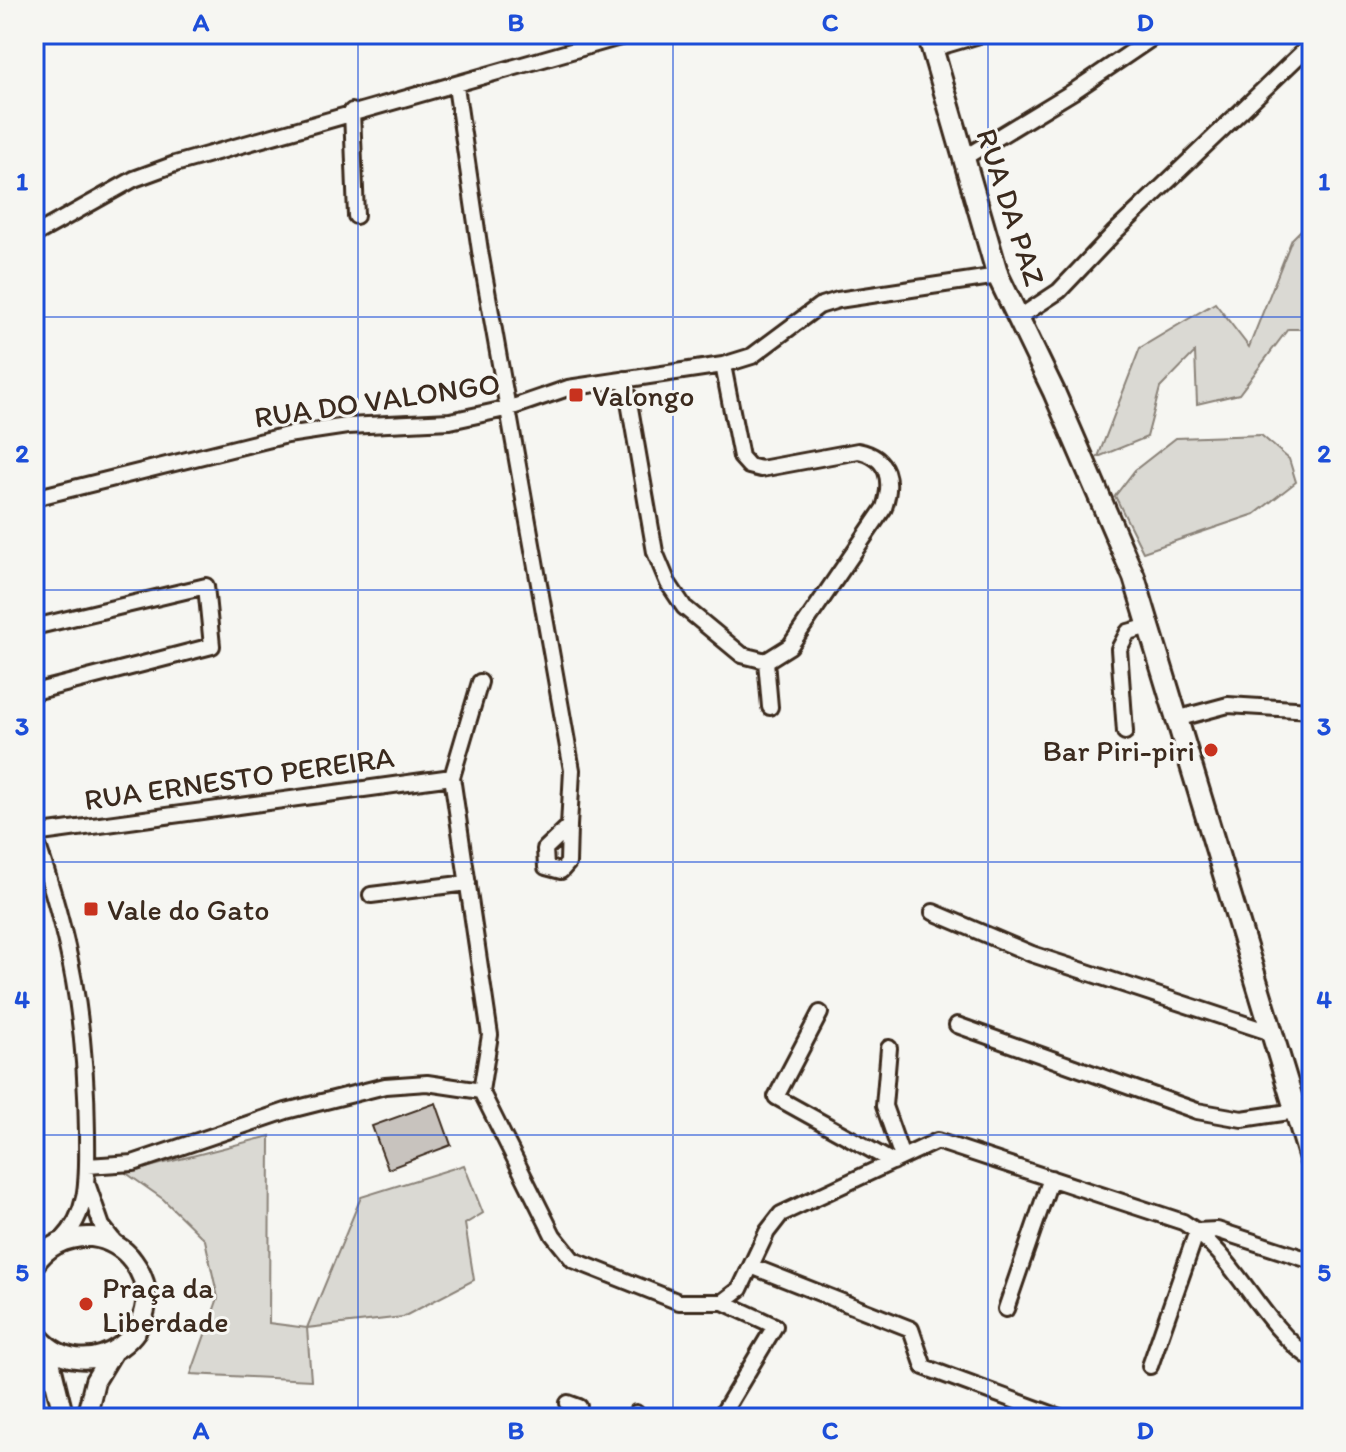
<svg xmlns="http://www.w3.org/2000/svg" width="1346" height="1452" font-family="Itim,sans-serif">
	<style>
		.green { fill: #dad9d3; stroke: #8a8278; stroke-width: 2 }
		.building { fill: #c8c3be; stroke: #3b2a1e; stroke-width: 2 }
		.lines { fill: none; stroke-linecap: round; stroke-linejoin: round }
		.minor-casing { stroke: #3b2a1e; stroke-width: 20 }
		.tertiary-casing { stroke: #3b2a1e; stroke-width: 24 }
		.secondary-casing { stroke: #3b2a1e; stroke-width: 26 }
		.minor { stroke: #f6f6f2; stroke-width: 14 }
		.tertiary { stroke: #f6f6f2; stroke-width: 18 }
		.secondary { stroke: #f6f6f2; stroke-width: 20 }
		.grid { fill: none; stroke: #1d4ed8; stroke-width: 2; stroke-opacity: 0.55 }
		.poi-dot { fill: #c8321e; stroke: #f6f6f2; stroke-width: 3 }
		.labels { text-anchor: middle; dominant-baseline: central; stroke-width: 6; stroke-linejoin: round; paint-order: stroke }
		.street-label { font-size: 30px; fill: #3b2a1e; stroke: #f6f6f2 }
		.poi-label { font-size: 30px; fill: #3b2a1e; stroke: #f6f6f2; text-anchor: start }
		.neatline { fill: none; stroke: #1d4ed8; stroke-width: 3 }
		.grid-label { font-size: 26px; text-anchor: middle; font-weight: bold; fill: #1d4ed8 }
	</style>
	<rect width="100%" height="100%" fill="#f6f6f2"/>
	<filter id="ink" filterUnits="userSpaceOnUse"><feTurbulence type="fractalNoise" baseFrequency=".0125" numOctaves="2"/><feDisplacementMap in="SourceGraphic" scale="16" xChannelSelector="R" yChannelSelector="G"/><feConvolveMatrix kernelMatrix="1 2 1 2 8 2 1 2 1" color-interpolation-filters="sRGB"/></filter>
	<g filter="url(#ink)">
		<path class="green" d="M 1312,219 L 1312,329 L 1288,329 L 1239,394 L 1197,404 L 1195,352 L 1160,388 L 1147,437 L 1098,457 L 1140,348 L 1215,303 L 1249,347 L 1292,239 Z
			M 1261,435 L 1289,459 L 1296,482 L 1255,514 L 1143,552 L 1115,496 L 1135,470 L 1176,438 Z
			M 270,1136 L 269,1323 L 307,1328 L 361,1197 L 464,1165 L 483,1213 L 465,1224 L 474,1280 L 403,1317 L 307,1328 L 311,1380 L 191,1374 L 218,1298 L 205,1240 L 163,1199 L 126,1173 Z"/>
		<path class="building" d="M 436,1103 L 451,1145 L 388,1169 L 372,1126 Z"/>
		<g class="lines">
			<g class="minor-casing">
				<path id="minor" d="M 932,49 L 983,34
					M 456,86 L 480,251 L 572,770 L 569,826
					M 352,111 L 356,216
					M 962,159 L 1074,91 L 1158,34
					M 34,235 L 134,179 L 175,164 L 631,34
					M 1018,318 L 1059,291 L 1115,232 L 1312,43
					M 723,365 L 741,457 L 749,466 L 761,469 L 858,451 C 889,457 893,481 884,508 L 790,646 L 766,661
					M 625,379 L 655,552 L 668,583 L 684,607 L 742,655 L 766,661
					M 34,498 L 287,435 L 347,426 L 450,421 L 510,408 L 568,388 L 723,365 L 752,356 L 819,306 L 838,300 L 998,276
					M 34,627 L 206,586 L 212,646 L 34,692
					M 766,661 L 770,707
					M 480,682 L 452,777 L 490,1035 L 481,1091
					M 1176,719 L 1228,705 L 1312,710
					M 1125,732 L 1119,649 L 1128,632 L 1149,626
					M 569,826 L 568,863 L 561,871 L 546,867 L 545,849 Z
					M 34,834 L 452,777
					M 34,834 C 71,939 86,1022 87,1133 C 87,1173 91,1211 61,1241
					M 371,895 L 468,883
					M 933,912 L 1032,954 L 1272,1033
					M 820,1013 L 776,1097 L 893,1162
					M 957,1025 L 1197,1111 L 1242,1119 L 1296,1111
					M 889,1048 L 884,1106 L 902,1157
					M 481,1091 L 553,1235 L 573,1260 L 679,1302 L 723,1302 L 740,1289 L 767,1232 L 781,1214 L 937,1141 L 1183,1222 C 1237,1255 1259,1324 1312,1359
					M 87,1166 L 133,1163 L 286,1111 L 385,1086 L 427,1083 L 481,1091
					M 88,1186 L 102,1226 L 117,1245
					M 751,1266 L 911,1329 L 924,1367 L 1062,1418
					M 1006,1309 L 1051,1178
					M 1150,1366 L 1197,1231 L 1217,1230 L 1312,1261
					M 568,1403 L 579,1407 L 579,1418
					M 636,1418 L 636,1413
					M 720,1418 L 775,1326 L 723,1302"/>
			</g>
			<g class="tertiary-casing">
				<path id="tertiary" d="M 34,1265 C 47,1245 68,1236 92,1237 C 108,1239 124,1248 133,1261 C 182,1328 82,1399 34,1331
					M 46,1345 L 64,1418
					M 86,1418 L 95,1381 L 112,1353"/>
			</g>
			<g class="secondary-casing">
				<path id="secondary" d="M 928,34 L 998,276 L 1054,392 L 1134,577 L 1312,1165"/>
			</g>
			<use href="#minor" class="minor"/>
			<use href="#tertiary" class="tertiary"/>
			<use href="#secondary" class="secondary"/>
		</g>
	</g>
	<path class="grid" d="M 358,34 L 358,1418M 673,34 L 673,1418M 988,34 L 988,1418M 34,317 L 1312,317M 34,590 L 1312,590M 34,862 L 1312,862M 34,1135 L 1312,1135"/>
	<g class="poi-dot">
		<rect x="568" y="387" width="16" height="16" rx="4"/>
		<circle cx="1211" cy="750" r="8"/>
		<rect x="83" y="901" width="16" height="16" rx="4"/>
		<circle cx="86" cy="1304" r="8"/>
	</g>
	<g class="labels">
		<g class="street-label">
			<text transform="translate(1011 207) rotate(72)">RUA DA PAZ</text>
			<text transform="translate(377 400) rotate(-8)">RUA DO VALONGO</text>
			<text transform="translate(239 778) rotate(-8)">RUA ERNESTO PEREIRA</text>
		</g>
		<g class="poi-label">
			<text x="592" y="395">Valongo</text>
			<text x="1195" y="750" text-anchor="end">Bar Piri-piri</text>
			<text x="107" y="909">Vale do Gato</text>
			<text x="102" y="1287">Praça da<tspan x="102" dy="34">Liberdade</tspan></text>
		</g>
	</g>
	<rect width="1346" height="1452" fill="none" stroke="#f6f6f2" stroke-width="88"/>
	<rect x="44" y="44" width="1258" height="1364" class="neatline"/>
	<g class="grid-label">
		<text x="201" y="31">A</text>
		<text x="516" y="31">B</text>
		<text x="830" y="31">C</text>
		<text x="1145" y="31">D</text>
		<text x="22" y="190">1</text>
		<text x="1324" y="190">1</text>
		<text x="22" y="462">2</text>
		<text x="1324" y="462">2</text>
		<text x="22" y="735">3</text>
		<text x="1324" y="735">3</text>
		<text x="22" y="1008">4</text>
		<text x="1324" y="1008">4</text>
		<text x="22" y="1281">5</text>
		<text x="1324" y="1281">5</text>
		<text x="201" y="1439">A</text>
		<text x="516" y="1439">B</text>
		<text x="830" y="1439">C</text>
		<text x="1145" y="1439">D</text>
	</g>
</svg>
